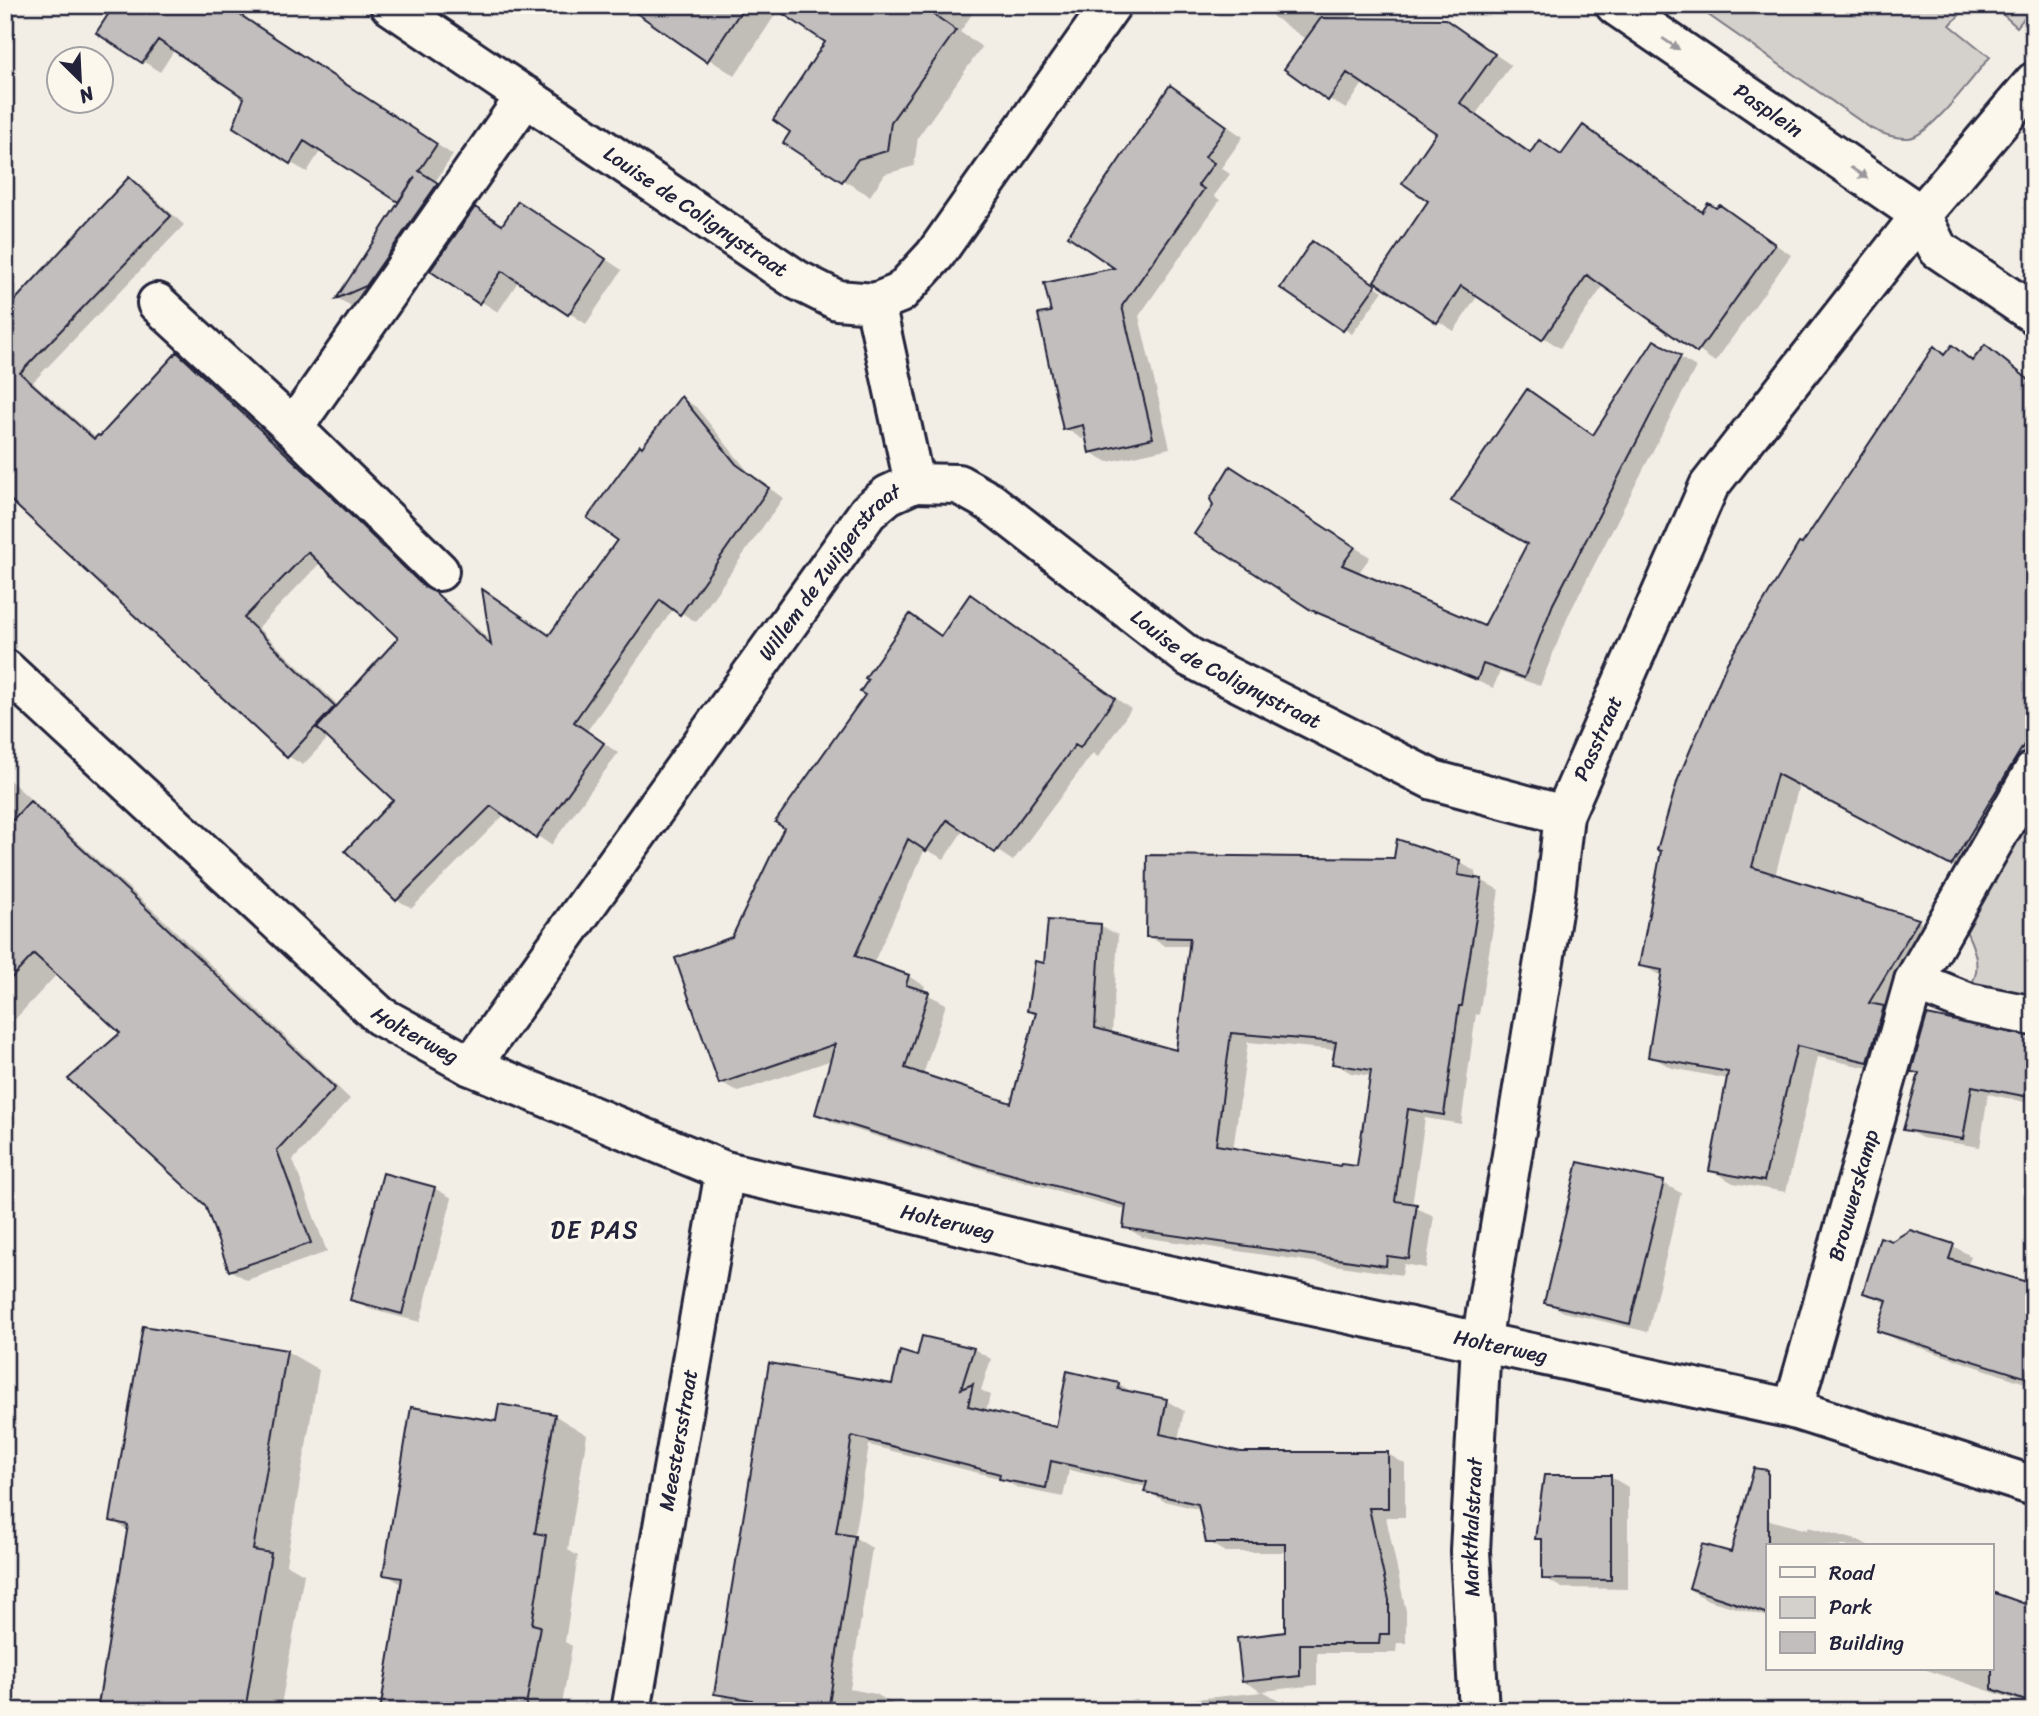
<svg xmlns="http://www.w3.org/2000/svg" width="2039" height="1716" font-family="Sriracha,sans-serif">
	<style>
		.green { fill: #d4d1cc; stroke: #7b7a84; stroke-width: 2 }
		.shadow { fill: #0003; fill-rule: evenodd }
		.building { fill: #c2bebe; stroke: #22223b; stroke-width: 2; fill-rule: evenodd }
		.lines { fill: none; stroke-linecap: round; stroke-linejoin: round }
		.pedestrian-casing { stroke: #22223b; stroke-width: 44 }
		.minor-casing { stroke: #22223b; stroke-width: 44 }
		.pedestrian { stroke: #fbf7ec; stroke-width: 38 }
		.minor { stroke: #fbf7ec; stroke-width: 38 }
		.oneway { fill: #99979c }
		.labels { text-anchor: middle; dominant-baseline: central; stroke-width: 7; stroke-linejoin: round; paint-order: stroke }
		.street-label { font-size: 21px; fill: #22223b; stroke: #fbf7ec }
		.quarter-label { font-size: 24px; letter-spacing: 2px; fill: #22223b; stroke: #fbf7ec }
	</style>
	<rect width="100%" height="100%" fill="#f2eee5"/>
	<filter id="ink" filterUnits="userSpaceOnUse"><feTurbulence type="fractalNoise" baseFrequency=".0143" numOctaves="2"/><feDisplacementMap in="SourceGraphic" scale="14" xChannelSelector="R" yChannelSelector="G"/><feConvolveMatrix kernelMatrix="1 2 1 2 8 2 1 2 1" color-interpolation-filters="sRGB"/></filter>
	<g filter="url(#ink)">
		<path class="green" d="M 1694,5 L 1969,5 L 1950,25 L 1990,57 C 1974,75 1930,136 1909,138 C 1895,139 1884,134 1872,129 Z
			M 1992,5 L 2034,5 L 2017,27 Z
			M 2017,828 L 2034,839 L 2034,1001 L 1969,987 C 1985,968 1972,942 1962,923 Z"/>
		<path class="shadow" d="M 223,5 L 453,155 L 435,182 L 454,194 L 354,308 L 339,299 L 401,202 L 321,150 L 307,172 L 291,163 L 246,97 L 175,49 L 160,72 L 99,33 Z
			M 625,5 L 978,5 L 960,32 L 982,47 L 918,137 L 914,166 L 885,174 L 870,196 L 843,180 L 828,41 L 779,9 L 735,76 Z
			M 1280,5 L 1359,5 L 1349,20 L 1444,20 L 1511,65 L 1476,114 L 1532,153 L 1562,156 L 1583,127 L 1600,137 L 1703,212 L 1717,210 L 1720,207 L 1791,255 L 1715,362 L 1604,285 L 1560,348 L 1478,295 L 1454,331 L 1438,321 L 1430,201 L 1438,133 L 1364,82 L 1346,109 L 1329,99 L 1307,40 L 1272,16 Z
			M 1187,98 L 1243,137 L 1221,168 L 1230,174 L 1214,196 L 1220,200 L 1139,316 L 1170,448 L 1108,462 L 1090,452 L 1087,437 L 1082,439 L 1065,428 L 1053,313 L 1119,268 Z
			M 130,179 L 144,188 L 184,225 L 33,382 L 97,439 L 101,438 L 178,354 L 192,363 L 343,503 L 437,596 L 450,603 L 493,643 L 550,636 L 619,539 L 643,449 L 682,398 L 696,407 L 751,475 L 783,498 L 696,622 L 674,608 L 587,731 L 618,753 L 551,845 L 505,814 L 412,908 L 397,900 L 347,851 L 396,800 L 329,737 L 303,765 L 288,756 L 5,492 L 5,314 ZM 321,562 L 401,638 L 339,706 L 258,628 Z
			M 536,213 L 622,270 L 586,324 L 519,280 L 498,312 L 432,271 L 503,226 Z
			M 1321,248 L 1383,291 L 1352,334 L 1283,288 Z
			M 1655,343 L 1696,367 L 1569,614 L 1540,686 L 1500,672 L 1493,688 L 1329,618 L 1312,609 L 1246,478 L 1370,557 L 1358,574 L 1485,628 L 1529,543 L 1544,401 L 1594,436 Z
			M 1952,347 L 1974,360 L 2034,417 L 2034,776 L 1974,877 L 1799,785 L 1775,876 L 1918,921 L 1940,933 L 1890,1073 L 1818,1057 L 1786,1192 L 1733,1183 L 1711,1170 L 1728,1079 L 1672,1068 L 1650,1056 L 1663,977 L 1641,965 L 1802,547 L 1935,348 L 1946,355 Z
			M 971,597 L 988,607 L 1131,709 L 1098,757 L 1093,753 L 1013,861 L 964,829 L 944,859 L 925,849 L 873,964 L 908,976 L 925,986 L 923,992 L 946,1004 L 923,1075 L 1012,1105 L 1037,1015 L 1029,1010 L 1046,965 L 1101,926 L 1118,935 L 1112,1034 L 1178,1052 L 1190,946 L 1165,946 L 1148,936 L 1459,862 L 1476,872 L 1475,880 L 1481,880 L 1499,890 L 1479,1015 L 1476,1014 L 1461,1124 L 1425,1118 L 1412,1206 L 1434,1216 L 1426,1268 L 1404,1264 L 1402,1275 L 1142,1237 L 1125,1227 L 1127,1210 L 1000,1175 L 834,1123 L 817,1113 L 832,1060 L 738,1092 L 721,1082 L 733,939 L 927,626 L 943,637 ZM 1248,1042 L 1336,1050 L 1334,1063 L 1351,1073 L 1372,1076 L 1358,1168 L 1342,1168 L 1233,1150 Z
			M 5,776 L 164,920 L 350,1099 L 293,1160 L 327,1252 L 247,1280 L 230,1270 L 207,1204 L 123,1033 L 58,973 L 5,1030 Z
			M 2034,1039 L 2034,1104 L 1988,1094 L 1980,1147 L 1922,1138 L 1905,1129 L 1921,1075 L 1913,1071 Z
			M 1663,1183 L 1681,1193 L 1648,1332 L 1564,1312 L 1546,1302 Z
			M 434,1188 L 452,1198 L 420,1322 L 369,1309 L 352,1299 Z
			M 1892,1243 L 1953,1246 L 1971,1256 L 1967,1266 L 2034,1286 L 2034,1386 L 1897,1340 L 1879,1330 L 1888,1304 L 1865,1293 Z
			M 923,1338 L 974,1349 L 991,1359 L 981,1390 L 990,1395 L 986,1412 L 1057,1429 L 1119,1384 L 1136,1394 L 1167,1401 L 1184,1411 L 1178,1440 L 1241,1454 L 1388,1454 L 1405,1464 L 1405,1517 L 1386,1517 L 1406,1611 L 1406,1643 L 1397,1643 L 1396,1653 L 1317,1653 L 1317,1685 L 1263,1691 L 1282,1702 L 1286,1711 L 1193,1711 L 1187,1700 L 1262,1692 L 1243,1681 L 1287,1634 L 1286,1552 L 1225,1552 L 1208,1542 L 1201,1510 L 1164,1501 L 1146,1491 L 1147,1487 L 1069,1470 L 1063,1497 L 1018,1488 L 1002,1479 L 869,1445 L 854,1537 L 872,1548 L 850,1689 L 876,1694 L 893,1704 L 892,1711 L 720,1711 L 722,1696 L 716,1693 L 771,1365 L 894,1386 L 919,1358 Z
			M 286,1351 L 319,1370 L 286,1564 L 304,1574 L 280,1711 L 99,1711 L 129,1531 L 111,1520 Z
			M 554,1415 L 587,1435 L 568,1550 L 578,1556 L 565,1642 L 572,1646 L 561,1711 L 382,1711 L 403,1585 L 385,1574 L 497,1423 Z
			M 1611,1477 L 1628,1487 L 1628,1589 L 1562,1588 L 1544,1578 L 1544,1543 L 1537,1538 Z
			M 1751,1515 L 1807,1530 L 1808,1527 L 1860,1541 L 1869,1546 L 1768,1546 L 1768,1617 L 1708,1600 L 1690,1590 L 1703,1546 L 1732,1555 Z
			M 1992,1594 L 2034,1608 L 2034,1706 L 1924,1669 L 1992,1669 Z"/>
		<path class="building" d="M 105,5 L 225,5 L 437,144 L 419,171 L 438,183 L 366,286 L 336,299 L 415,177 L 398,202 L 304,141 L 290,164 L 233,127 L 244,98 L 158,40 L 142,63 L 96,33 L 111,10 Z
			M 625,5 L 745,5 L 707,62 Z
			M 770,5 L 920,5 L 956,30 L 891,122 L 887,151 L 858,159 L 842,182 L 783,143 L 790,132 L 773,120 L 825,42 Z
			M 1321,18 L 1445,19 L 1495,54 L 1460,103 L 1530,153 L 1539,140 L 1561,155 L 1583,125 L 1702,212 L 1708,203 L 1716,208 L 1720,205 L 1775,244 L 1697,353 L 1587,275 L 1542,340 L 1461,286 L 1437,323 L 1374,281 L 1428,201 L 1402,183 L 1436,133 L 1347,73 L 1328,101 L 1284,69 Z
			M 1170,85 L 1227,126 L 1205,157 L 1214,163 L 1198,185 L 1204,189 L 1122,306 L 1153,438 L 1089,453 L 1083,425 L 1063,430 L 1038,314 L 1051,312 L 1044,283 L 1114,268 L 1068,236 Z
			M 129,177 L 171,216 L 20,373 L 94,439 L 98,435 L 100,436 L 177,352 L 328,493 L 424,587 L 435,592 L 491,645 L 482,589 L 549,635 L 617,540 L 587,518 L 640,445 L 642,447 L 681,396 L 736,464 L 769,488 L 680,615 L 660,600 L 574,722 L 604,743 L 536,838 L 491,806 L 396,901 L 345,851 L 393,800 L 317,728 L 398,638 L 308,552 L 244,618 L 335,706 L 287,758 L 5,495 L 5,311 Z
			M 518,201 L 606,259 L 568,315 L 502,271 L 479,304 L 430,271 L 475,207 L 502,225 Z
			M 1312,241 L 1376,285 L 1343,331 L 1280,288 Z
			M 1654,340 L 1681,356 L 1553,604 L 1524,678 L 1483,664 L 1477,680 L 1311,610 L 1194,534 L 1213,506 L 1210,499 L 1230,466 L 1355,547 L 1342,565 L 1484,626 L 1527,544 L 1451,501 L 1527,389 L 1593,435 Z
			M 1952,345 L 1972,361 L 1985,345 L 2034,384 L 2034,728 L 1951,866 L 1777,774 L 1752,867 L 1919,919 L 1869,1003 L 1884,1006 L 1868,1062 L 1797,1046 L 1764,1181 L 1709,1171 L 1728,1072 L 1648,1057 L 1662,970 L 1639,966 L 1661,851 L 1657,850 L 1678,779 L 1727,663 L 1799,543 L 1802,544 L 1934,346 L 1944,355 Z
			M 970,594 L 1115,698 L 1080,748 L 1075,745 L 995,853 L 947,820 L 926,851 L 908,839 L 855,956 L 909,975 L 906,985 L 929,992 L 905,1068 L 1011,1103 L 1036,1013 L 1027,1011 L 1035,961 L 1044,963 L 1048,920 L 1101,924 L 1095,1028 L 1176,1050 L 1190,938 L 1146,937 L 1147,855 L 1394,858 L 1397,839 L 1460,860 L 1458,875 L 1482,879 L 1462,1006 L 1459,1006 L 1444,1115 L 1408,1109 L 1395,1201 L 1417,1204 L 1409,1259 L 1387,1256 L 1386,1266 L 1123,1228 L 1126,1205 L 981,1166 L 815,1114 L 835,1044 L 719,1084 L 675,958 L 732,937 L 784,828 L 775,822 L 865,695 L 860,692 L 868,680 L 865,678 L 910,614 L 941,636 ZM 1231,1033 L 1336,1042 L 1332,1064 L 1371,1070 L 1357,1166 L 1341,1164 L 1340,1166 L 1216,1145 Z
			M 30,801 L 147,909 L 335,1088 L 277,1150 L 311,1243 L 229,1271 L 205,1205 L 68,1079 L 120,1033 L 34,954 L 5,985 L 5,828 Z
			M 1927,1015 L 2034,1037 L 2034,1098 L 1972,1086 L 1963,1139 L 1903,1130 L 1919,1073 L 1911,1072 Z
			M 1578,1162 L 1664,1181 L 1630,1324 L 1544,1303 Z
			M 383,1173 L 435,1187 L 402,1314 L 350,1300 Z
			M 1910,1230 L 1954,1244 L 1949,1259 L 2034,1284 L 2034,1380 L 1877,1331 L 1887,1300 L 1863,1293 L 1880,1237 L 1892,1241 Z
			M 143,1326 L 287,1350 L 253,1550 L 271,1553 L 245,1711 L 97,1711 L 128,1525 L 110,1521 Z
			M 922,1336 L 974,1348 L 961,1389 L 973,1384 L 968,1406 L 1056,1427 L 1067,1371 L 1119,1383 L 1118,1389 L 1167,1399 L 1160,1434 L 1241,1452 L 1388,1452 L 1388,1508 L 1369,1508 L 1389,1600 L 1389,1634 L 1380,1634 L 1379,1644 L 1300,1644 L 1300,1676 L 1242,1682 L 1237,1638 L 1285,1632 L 1285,1543 L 1206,1543 L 1198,1504 L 1144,1492 L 1147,1482 L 1051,1461 L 1046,1488 L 999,1479 L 1000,1474 L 852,1436 L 836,1533 L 855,1536 L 828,1711 L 799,1711 L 751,1704 L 752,1700 L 714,1694 L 769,1363 L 892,1384 L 900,1351 L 917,1356 Z
			M 499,1404 L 555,1414 L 535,1533 L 546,1535 L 532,1624 L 540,1626 L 525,1711 L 380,1711 L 402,1578 L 383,1575 L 411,1407 L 496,1421 Z
			M 1754,1468 L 1768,1470 L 1768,1614 L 1689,1588 L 1702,1544 L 1731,1552 Z
			M 1544,1475 L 1611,1475 L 1611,1580 L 1542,1579 L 1542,1539 L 1535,1539 Z
			M 1992,1592 L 2034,1607 L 2034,1704 L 1992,1689 Z"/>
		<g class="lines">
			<g class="pedestrian-casing">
				<path id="pedestrian" d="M 1921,215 L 1938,249 L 2034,314"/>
			</g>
			<g class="minor-casing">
				<g id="minor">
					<path id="s1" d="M 390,5 L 797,280 L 837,300 L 875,303"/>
					<path id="s2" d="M 1615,5 L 1921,215"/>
					<path d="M 157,303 L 293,428 L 439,571"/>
					<path d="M 293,428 L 526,96"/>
					<path id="s3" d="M 914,483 L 958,484 L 990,502 L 1189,657 L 1433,780 L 1564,815"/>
					<path id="s4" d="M 5,669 L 380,1016 L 471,1066 L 725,1171 L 882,1206 L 1144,1270 L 1793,1409 L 2034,1486"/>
					<path d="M 1914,981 L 1969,1003 L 2034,1016"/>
					<path id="s5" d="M 471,1066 L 868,512 L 888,495 L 914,483 L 875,303 L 900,293 L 935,255 L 1111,5"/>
					<path id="s6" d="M 1793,1409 L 1914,981 L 2034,771"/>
					<path id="s7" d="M 631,1711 L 725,1171"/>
					<path id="s8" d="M 1479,1711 L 1470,1551 L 1481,1343 L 1555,894 L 1564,815 L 1709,486 L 1921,215 L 2034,82"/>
				</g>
			</g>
			<use href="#pedestrian" class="pedestrian"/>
			<use href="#minor" class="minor"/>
		</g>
		<defs><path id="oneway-solid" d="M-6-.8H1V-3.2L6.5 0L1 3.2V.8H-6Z" transform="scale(1.75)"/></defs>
		<g class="oneway">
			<use href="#oneway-solid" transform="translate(1671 44) rotate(34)"/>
			<use href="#oneway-solid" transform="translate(1859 173) rotate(34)"/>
		</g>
	</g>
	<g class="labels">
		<g class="street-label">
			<text stroke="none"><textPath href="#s2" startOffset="186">Pasplein</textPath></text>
			<text stroke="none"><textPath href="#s1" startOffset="369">Louise de Colignystraat</textPath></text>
			<text stroke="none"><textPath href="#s5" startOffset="611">Willem de Zwijgerstraat</textPath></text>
			<text stroke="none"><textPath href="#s3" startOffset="371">Louise de Colignystraat</textPath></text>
			<text stroke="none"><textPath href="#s8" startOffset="987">Passtraat</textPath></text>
			<text stroke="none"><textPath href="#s4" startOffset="551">Holterweg</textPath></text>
			<text stroke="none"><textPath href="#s6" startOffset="222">Brouwerskamp</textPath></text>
			<text stroke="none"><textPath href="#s4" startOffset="1118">Holterweg</textPath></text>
			<text stroke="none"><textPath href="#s4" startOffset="1685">Holterweg</textPath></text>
			<text stroke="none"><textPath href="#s7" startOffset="275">Meestersstraat</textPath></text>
			<text stroke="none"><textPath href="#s8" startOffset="184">Markthalstraat</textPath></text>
		</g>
		<g class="quarter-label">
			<text x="595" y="1230">DE PAS</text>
		</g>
	</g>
	<rect width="2039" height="1716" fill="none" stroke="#fbf7ec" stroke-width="28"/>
	<rect x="14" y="14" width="2011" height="1688" fill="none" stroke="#22223b" stroke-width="2.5" filter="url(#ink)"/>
	<rect x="1766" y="1544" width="228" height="126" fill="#fbf7ec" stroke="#a4a2a5" stroke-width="2"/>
	<rect x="1780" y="1567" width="35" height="10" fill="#fbf7ec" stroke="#a4a2a5" stroke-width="2"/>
	<text x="1829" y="1580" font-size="21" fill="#22223b">Road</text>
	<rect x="1780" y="1597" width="35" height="21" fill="#d4d1cc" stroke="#a4a2a5" stroke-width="2"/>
	<text x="1829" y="1614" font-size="21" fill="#22223b">Park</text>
	<rect x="1780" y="1632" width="35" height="21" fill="#c2bebe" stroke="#a4a2a5" stroke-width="2"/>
	<text x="1829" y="1650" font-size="21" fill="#22223b">Building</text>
	<g transform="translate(80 80) rotate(156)"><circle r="33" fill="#fbf7ec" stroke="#a4a2a5" stroke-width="2"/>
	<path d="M0-5L12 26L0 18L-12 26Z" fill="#22223b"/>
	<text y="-10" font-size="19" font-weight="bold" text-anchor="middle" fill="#22223b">N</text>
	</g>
</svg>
